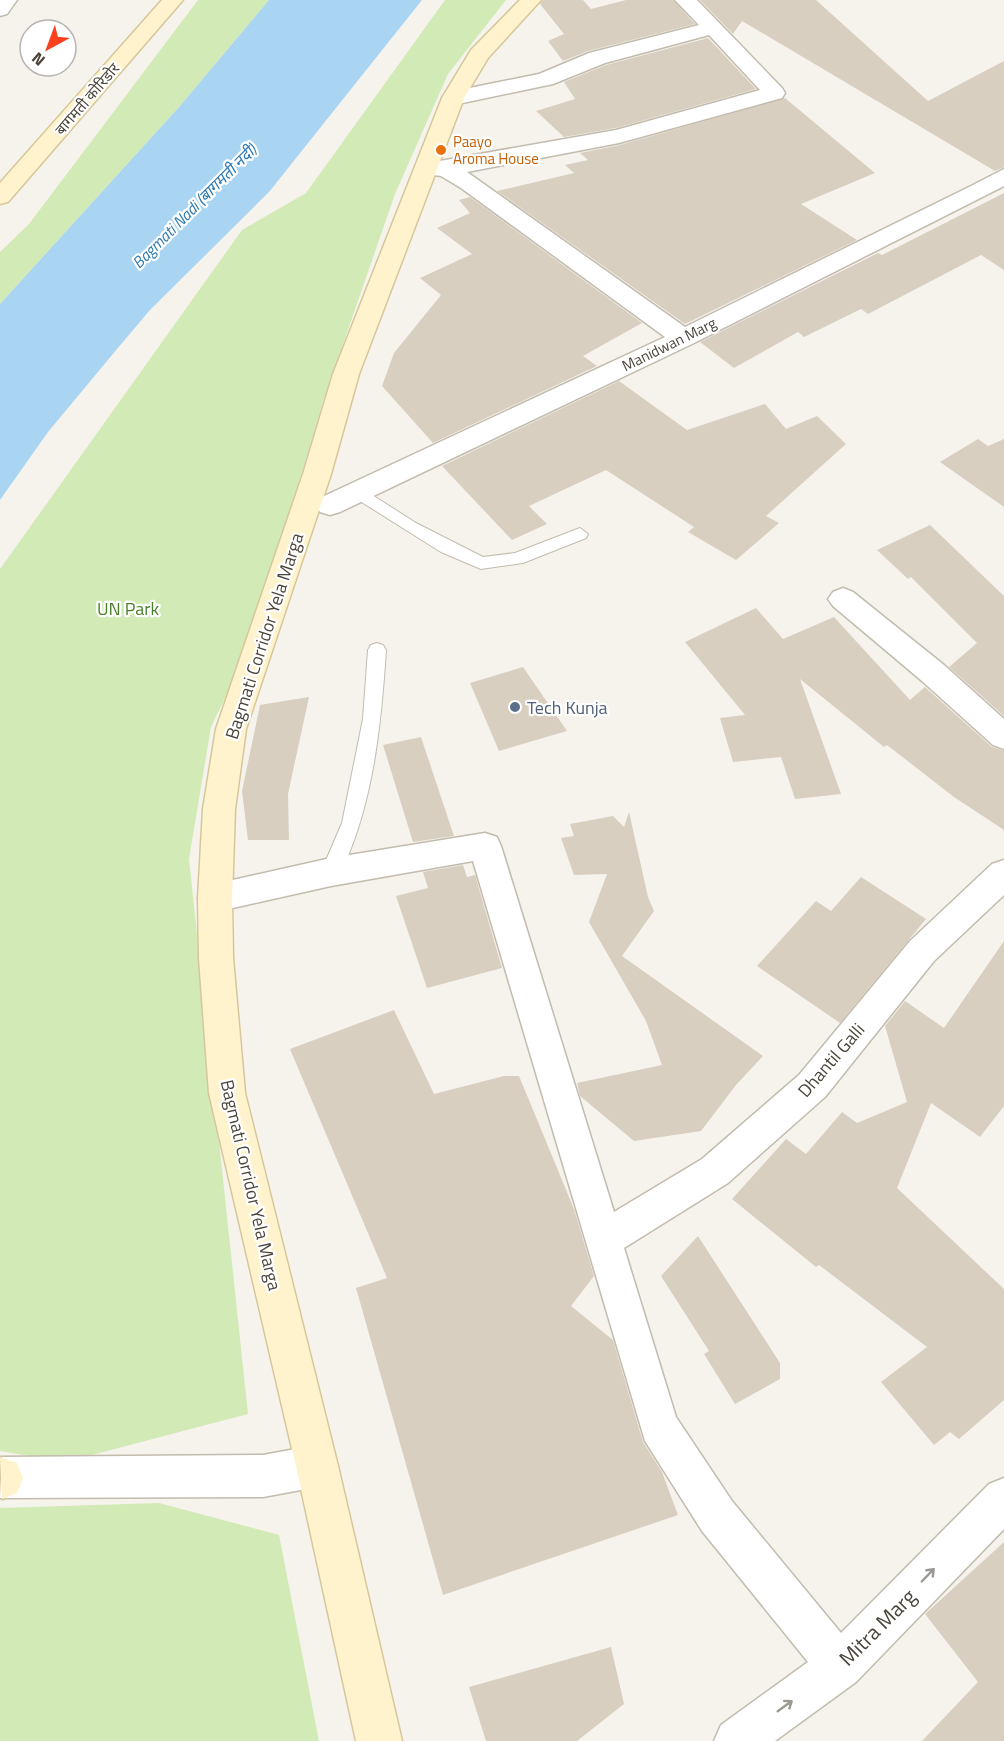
<svg xmlns="http://www.w3.org/2000/svg" width="1004" height="1741" font-family="'Titillium Web','Noto Sans Devanagari',sans-serif">
	<style>
		.green { fill: #d2eab5 }
		.water { fill: #a9d4f2 }
		.building { fill: #d8cfc1 }
		.lines { fill: none; stroke-linecap: round; stroke-linejoin: round }
		.service-casing { stroke: #c2bbae; stroke-width: 2 }
		.minor-casing { stroke: #c2bbae; stroke-width: 3 }
		.tertiary-casing { stroke: #c2bbae; stroke-width: 3 }
		.secondary-casing { stroke: #d6c79b; stroke-width: 3 }
		.service { fill: #fff; fill-rule: evenodd }
		.minor { fill: #fff; fill-rule: evenodd }
		.tertiary { fill: #fff; fill-rule: evenodd }
		.secondary { fill: #fff3cd; fill-rule: evenodd }
		.oneway { stroke: #9c9892 }
		.food-dot { fill: #e8710a; stroke: #fff; stroke-width: 2 }
		.service-dot { fill: #5c6f8a; stroke: #fff; stroke-width: 2 }
		.labels { text-anchor: middle; dominant-baseline: central; stroke-width: 4.5; stroke-linejoin: round; paint-order: stroke }
		.far-street-label { font-size: 15px; fill: #4b4439; stroke: #fff }
		.far-food-label { font-size: 15px; fill: #c56008; stroke: #fff; text-anchor: start }
		.far-water-label { font-size: 16px; font-style: italic; fill: #2e7ab2; stroke: #fff }
		.park-label { font-size: 18px; fill: #4a7f2a; stroke: #fff }
		.street-label { font-size: 18px; fill: #4b4439; stroke: #fff }
		.service-label { font-size: 18px; fill: #4e5e75; stroke: #fff; text-anchor: start }
		.near-street-label { font-size: 21px; fill: #4b4439; stroke: #fff }
	</style>
	<rect width="100%" height="100%" fill="#f6f3ec"/>
	<path class="green" d="M 198,0 L 269,0 L 180,106 L 0,304 L 0,252 L 29,224 Z
		M 445,0 L 506,0 L 448,74 L 395,194 L 324,399 L 249,648 L 211,727 L 189,859 L 248,1414 L 65,1462 L 0,1451 L 0,569 L 242,230 L 306,193 Z
		M 159,1503 L 279,1535 L 319,1741 L 0,1741 L 0,1508 Z"/>
	<path class="water" d="M 269,0 L 422,0 L 269,192 L 150,310 L 117,349 L 48,432 L 0,500 L 0,304 L 180,106 Z"/>
	<path class="building" d="M 543,0 L 583,0 L 591,9 L 626,0 L 673,0 L 695,24 L 588,51 L 563,61 L 548,41 L 564,34 L 540,4 Z
		M 700,0 L 816,0 L 928,101 L 1004,61 L 1004,167 L 995,171 L 742,21 L 733,34 Z
		M 708,38 L 756,89 L 616,128 L 564,137 L 536,111 L 575,99 L 564,82 L 606,65 Z
		M 785,98 L 875,173 L 801,204 L 857,240 L 685,324 L 497,191 L 574,173 L 565,165 L 588,160 L 580,153 L 620,145 Z
		M 1004,193 L 1004,270 L 981,255 L 868,314 L 861,309 L 804,337 L 798,332 L 734,368 L 700,342 L 878,253 L 882,255 Z
		M 470,197 L 642,323 L 583,356 L 597,366 L 433,443 L 382,386 L 394,353 L 441,295 L 420,278 L 472,254 L 437,228 L 470,213 L 459,200 Z
		M 619,381 L 687,430 L 765,404 L 786,429 L 817,416 L 846,444 L 766,516 L 779,523 L 736,560 L 688,532 L 694,527 L 606,470 L 529,506 L 547,524 L 512,540 L 442,466 Z
		M 978,439 L 988,446 L 1004,439 L 1004,507 L 940,462 Z
		M 930,525 L 1004,596 L 1004,716 L 949,667 L 977,643 L 911,577 L 908,579 L 877,550 Z
		M 756,608 L 783,639 L 834,617 L 910,700 L 925,687 L 992,747 L 1004,751 L 1004,830 L 954,797 L 887,745 L 884,747 L 800,679 L 841,794 L 795,799 L 781,757 L 733,762 L 720,718 L 745,715 L 685,642 Z
		M 523,667 L 567,731 L 499,751 L 470,683 Z
		M 309,697 L 288,794 L 289,840 L 248,840 L 242,791 L 260,705 Z
		M 421,737 L 454,836 L 413,842 L 383,745 Z
		M 629,812 L 648,897 L 654,911 L 622,956 L 763,1056 L 736,1085 L 701,1131 L 634,1141 L 580,1096 L 577,1083 L 662,1065 L 646,1021 L 589,922 L 607,874 L 574,875 L 561,838 L 574,836 L 570,824 L 613,816 L 624,827 Z
		M 463,865 L 467,877 L 475,875 L 502,968 L 427,988 L 396,896 L 428,888 L 423,872 Z
		M 861,877 L 926,919 L 840,1023 L 757,966 L 816,901 L 831,911 Z
		M 1004,941 L 1004,1106 L 980,1137 L 931,1103 L 897,1188 L 1004,1289 L 1004,1400 L 959,1439 L 950,1432 L 934,1445 L 881,1382 L 927,1347 L 819,1265 L 816,1267 L 732,1199 L 786,1139 L 806,1154 L 842,1112 L 857,1123 L 907,1102 L 885,1026 L 905,1001 L 944,1028 Z
		M 394,1010 L 434,1094 L 504,1076 L 519,1076 L 574,1209 L 594,1276 L 571,1306 L 613,1340 L 643,1442 L 662,1472 L 678,1515 L 443,1595 L 356,1288 L 387,1278 L 290,1049 Z
		M 698,1236 L 780,1363 L 780,1379 L 735,1404 L 704,1354 L 709,1351 L 661,1276 Z
		M 1004,1542 L 1004,1741 L 922,1741 L 978,1682 L 925,1614 Z
		M 611,1647 L 624,1704 L 577,1741 L 486,1741 L 469,1687 Z"/>
	<g class="lines">
		<g class="service-casing">
			<path id="service" d="M 358,486 L 416,523 L 483,557 L 515,553 L 580,528 L 588,534 L 586,538 L 523,563 L 481,569 L 441,552 L 352,496 L 350,492 Z
				M 377,643 L 383,645 L 386,650 C 381,727 373,808 338,878 L 331,880 L 324,878 L 321,872 L 342,823 L 363,719 L 368,650 L 371,645 Z"/>
		</g>
		<g class="minor-casing">
			<path id="minor" d="M 0,0 L 17,0 L 7,14 L 0,16 Z
				M 675,0 L 697,0 L 782,88 L 785,93 L 782,98 L 619,143 L 467,172 L 685,327 L 971,186 L 1004,169 L 1004,186 L 692,344 L 340,512 L 330,515 L 320,512 L 316,505 L 320,498 L 665,337 L 461,188 L 441,176 L 426,174 L 423,169 L 426,164 L 434,162 L 616,130 L 760,90 L 709,35 L 605,63 L 553,84 L 453,105 L 445,103 L 442,98 L 445,93 L 539,74 L 589,53 L 699,25 Z
				M 843,588 L 853,592 L 944,665 L 1004,719 L 1004,749 L 993,745 L 922,681 L 833,606 L 828,599 L 833,592 Z
				M 485,833 L 497,837 L 501,846 L 614,1212 L 702,1159 L 799,1075 L 910,941 L 992,864 L 1004,860 L 1004,895 L 934,961 L 825,1097 L 728,1183 L 624,1248 L 676,1417 L 732,1501 L 841,1633 L 989,1484 L 1004,1478 L 1004,1529 L 856,1682 L 775,1741 L 714,1741 L 721,1725 L 808,1662 L 702,1531 L 645,1441 L 473,861 L 331,886 L 215,912 L 203,908 L 198,898 L 203,888 L 215,884 L 331,858 Z"/>
		</g>
		<g class="tertiary-casing">
			<path id="tertiary" d="M 317,1445 L 332,1451 L 338,1466 L 332,1481 L 317,1487 L 263,1497 L 0,1498 L 2,1457 L 263,1455 Z"/>
		</g>
		<g class="secondary-casing">
			<path id="secondary" d="M 162,0 L 183,0 L 8,202 L 0,204 L 0,183 Z
				M 520,0 L 541,0 L 488,58 L 464,98 L 359,374 L 331,474 L 246,729 L 235,809 L 232,898 L 233,958 L 245,1093 L 338,1466 L 402,1741 L 356,1741 L 296,1466 L 209,1093 L 199,958 L 198,898 L 203,809 L 216,729 L 303,474 L 333,374 L 442,98 L 471,50 Z
				M 0,1457 L 17,1463 L 23,1478 L 17,1493 L 2,1499 Z"/>
		</g>
		<use href="#service" class="service"/>
		<use href="#minor" class="minor"/>
		<use href="#tertiary" class="tertiary"/>
		<use href="#secondary" class="secondary"/>
	</g>
	<defs><path id="oneway-shaft" d="M-6 0H5M1.5-3L5.5 0L1.5 3" fill="none" stroke-width="1.6" stroke-linecap="round" stroke-linejoin="round" transform="scale(1.5)"/></defs>
	<g class="oneway">
		<use href="#oneway-shaft" transform="translate(928 1575) rotate(-46)"/>
		<use href="#oneway-shaft" transform="translate(785 1706) rotate(-36)"/>
	</g>
	<circle class="food-dot" cx="441" cy="150" r="6"/>
	<circle class="service-dot" cx="515" cy="707" r="6"/>
	<g class="labels">
		<g class="far-street-label">
			<text transform="translate(87 99) rotate(-49)">बागमती कोरिडोर</text>
			<text transform="translate(669 344) rotate(-26)">Manidwan Marg</text>
		</g>
		<g class="far-food-label">
			<text x="453" y="141">Paayo<tspan x="453" dy="17">Aroma House</tspan></text>
		</g>
		<g class="far-water-label">
			<text transform="translate(194 206) rotate(-45)">Bagmati Nadi (बागमती नदी)</text>
		</g>
		<g class="park-label">
			<text x="128" y="608">UN Park</text>
		</g>
		<g class="street-label">
			<text transform="translate(264 636) rotate(-72)">Bagmati Corridor Yela Marga</text>
			<text transform="translate(831 1060) rotate(-49)">Dhantil Galli</text>
			<text transform="translate(251 1185) rotate(77)">Bagmati Corridor Yela Marga</text>
		</g>
		<g class="service-label">
			<text x="527" y="707">Tech Kunja</text>
		</g>
		<g class="near-street-label">
			<text transform="translate(877 1627) rotate(-45)">Mitra Marg</text>
		</g>
	</g>
	<g transform="translate(48 48) rotate(221)"><circle r="28" fill="#ffffff" stroke="#b7b4b0" stroke-width="1.5"/>
	<path d="M0-4.5L10 22L0 15L-10 22Z" fill="#fc3f1d"/>
	<text y="-9" font-size="16" font-weight="bold" text-anchor="middle" fill="#4b4439">N</text>
	</g>
</svg>
